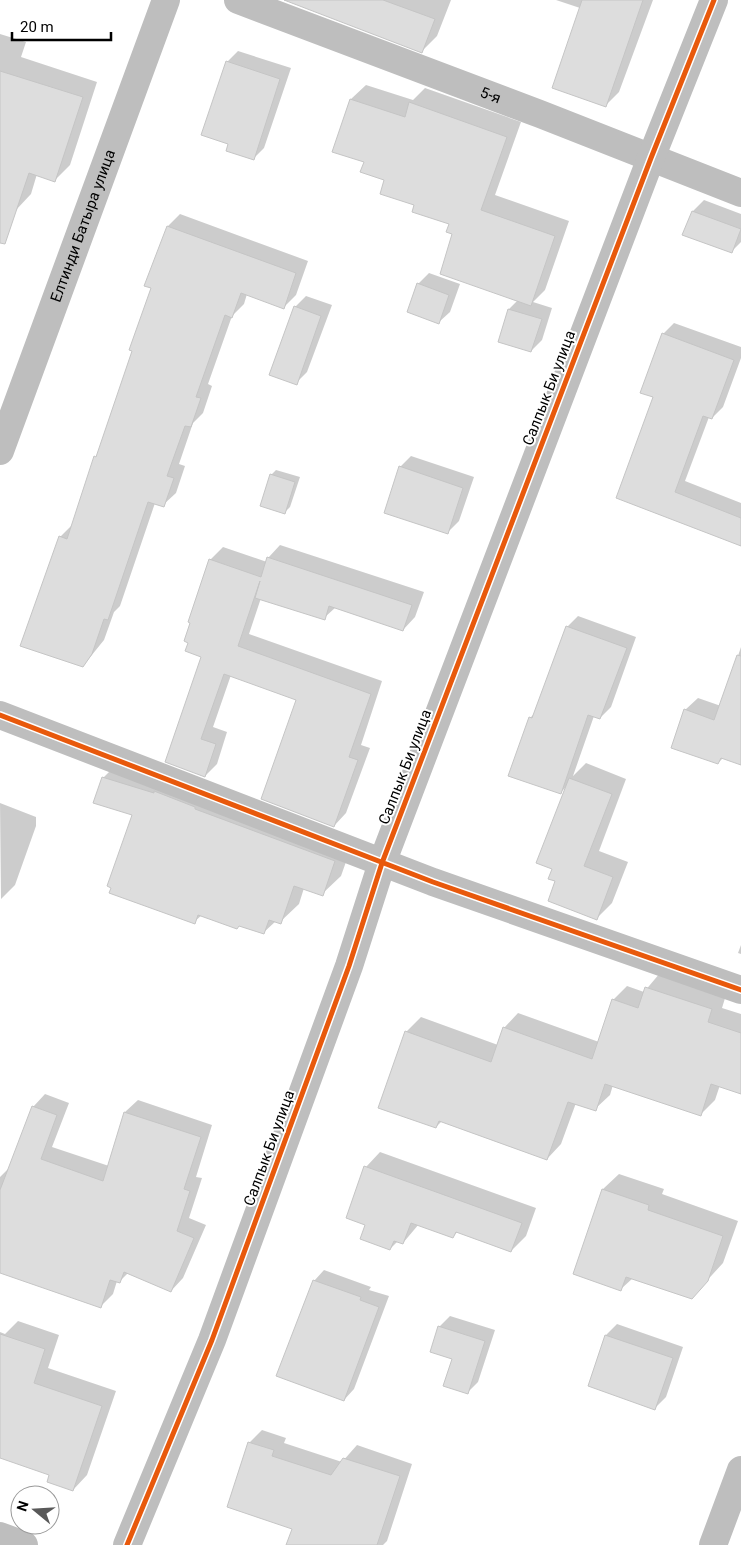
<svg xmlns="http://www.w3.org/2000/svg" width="741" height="1545" font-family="Roboto,sans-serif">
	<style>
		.shadow { fill: #0003 }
		.building { fill: #ddd; stroke: #c5c5c5 }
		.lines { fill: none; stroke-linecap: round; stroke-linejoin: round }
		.minor { stroke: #bebebe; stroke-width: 28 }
		.tertiary { stroke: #bebebe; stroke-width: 28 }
		.cycleway-casing { stroke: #fff; stroke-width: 8 }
		.cycleway { stroke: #e8590c; stroke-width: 5 }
		.labels { text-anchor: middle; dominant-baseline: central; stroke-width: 4; stroke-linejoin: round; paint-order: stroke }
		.street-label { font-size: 15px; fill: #000; stroke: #fff }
	</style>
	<rect width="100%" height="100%" fill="#fff"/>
	<path class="shadow" d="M 286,0 L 451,0 L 437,36 L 422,51 Z
		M 556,0 L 653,0 L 619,92 L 606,105 L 580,8 Z
		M 0,34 L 26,42 L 21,57 L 97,82 L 70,165 L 55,180 L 37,174 L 31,194 L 16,210 L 0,205 Z
		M 238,51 L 291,68 L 264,148 L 253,159 L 230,143 L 227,62 Z
		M 366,85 L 413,100 L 425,88 L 521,122 L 495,195 L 569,221 L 545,290 L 533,302 L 552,308 L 542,340 L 531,351 L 499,342 L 509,309 L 518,300 L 454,233 L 451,223 L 416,204 L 365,162 L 351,99 Z
		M 704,200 L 741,214 L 741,242 L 731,252 L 684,234 L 693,211 Z
		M 180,214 L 308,261 L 296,295 L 283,308 L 247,294 L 244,304 L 232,316 L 208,384 L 212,386 L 203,413 L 193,423 L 179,464 L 185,466 L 176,493 L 163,505 L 155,503 L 120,606 L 114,612 L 104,640 L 83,666 L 60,537 L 73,524 L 134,351 L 168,226 Z
		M 429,273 L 460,284 L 450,312 L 439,322 L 418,284 Z
		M 306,296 L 332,305 L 307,372 L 296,383 L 295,307 Z
		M 674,323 L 741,347 L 741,358 L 723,407 L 712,418 L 709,417 L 685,481 L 741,503 L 741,545 L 618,497 L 654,397 L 663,334 Z
		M 411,456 L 474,477 L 459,521 L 448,532 L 400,467 Z
		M 276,470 L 300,477 L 290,507 L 285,512 L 271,475 Z
		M 280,545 L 424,592 L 415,617 L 403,630 L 336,607 L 324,618 L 261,598 L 249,634 L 382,681 L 361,745 L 370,748 L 346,813 L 334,826 L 298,699 L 231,675 L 213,727 L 227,732 L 217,764 L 205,776 L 166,761 L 203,656 L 210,560 L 223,547 L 267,562 L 268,558 Z
		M 578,616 L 636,637 L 611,707 L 600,718 L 594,716 L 573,776 L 586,763 L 626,779 L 599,851 L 628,862 L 612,903 L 597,918 L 557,881 L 553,869 L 567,786 L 560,793 L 530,718 L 536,712 L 567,627 Z
		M 741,647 L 741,764 L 723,758 L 718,763 L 685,710 L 698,698 L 721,706 Z
		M 122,759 L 353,842 L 341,876 L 322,894 L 304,888 L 299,904 L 280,922 L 276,921 L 263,933 L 202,915 L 194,922 L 134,814 L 103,778 Z
		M 0,803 L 36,817 L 36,826 L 15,885 L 1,899 Z
		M 741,945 L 741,954 L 738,953 Z
		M 660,973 L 726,995 L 722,1008 L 741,1014 L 741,1093 L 720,1085 L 715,1100 L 700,1115 L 613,1085 L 610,1095 L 595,1109 L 576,1103 L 561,1144 L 547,1159 L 442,1121 L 436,1127 L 406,1032 L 421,1017 L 498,1045 L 504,1028 L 518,1013 L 599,1042 L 613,1000 L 627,986 L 644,992 Z
		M 45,1094 L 69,1103 L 52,1147 L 109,1166 L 125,1112 L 138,1100 L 212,1125 L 196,1177 L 202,1178 L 189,1218 L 206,1225 L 183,1278 L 171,1291 L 128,1273 L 119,1282 L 117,1281 L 113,1294 L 100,1307 L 0,1269 L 0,1177 L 9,1168 L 33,1107 Z
		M 380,1152 L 536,1208 L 526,1236 L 511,1251 L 458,1231 L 453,1237 L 419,1224 L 403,1243 L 398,1241 L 390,1249 L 367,1224 L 366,1167 Z
		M 619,1174 L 664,1189 L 662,1194 L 738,1221 L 723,1263 L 691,1298 L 633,1278 L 621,1289 L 574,1274 L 603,1189 Z
		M 324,1270 L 371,1287 L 369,1290 L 389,1296 L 354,1389 L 344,1400 L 314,1281 Z
		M 450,1316 L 495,1330 L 478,1382 L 467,1393 L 439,1327 Z
		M 18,1321 L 59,1335 L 48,1368 L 116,1391 L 87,1475 L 73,1490 L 51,1474 L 0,1455 L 0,1332 L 5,1334 Z
		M 617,1324 L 683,1347 L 666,1397 L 655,1408 L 589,1385 L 606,1335 Z
		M 262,1430 L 286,1438 L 284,1443 L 342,1462 L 357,1445 L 412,1464 L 387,1541 L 383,1545 L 288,1545 L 294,1528 L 249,1443 Z"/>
	<path class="building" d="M 284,0 L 383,0 L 435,19 L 422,53 Z
		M 582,0 L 643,0 L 606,107 L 552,88 Z
		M 226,61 L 280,79 L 254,160 L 226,151 L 228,144 L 201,135 Z
		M 0,71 L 83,97 L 55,182 L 29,173 L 5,244 L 0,243 Z
		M 350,99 L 405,117 L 409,102 L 507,137 L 481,210 L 555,236 L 531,306 L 440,274 L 452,234 L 446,232 L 449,224 L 412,212 L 414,205 L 380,194 L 384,180 L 360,172 L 364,162 L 332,152 Z
		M 692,211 L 741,229 L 732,253 L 682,235 Z
		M 167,226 L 296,273 L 284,309 L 241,293 L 232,318 L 225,315 L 196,397 L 201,398 L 191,427 L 185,426 L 167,476 L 174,478 L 164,507 L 148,502 L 108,620 L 104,619 L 92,654 L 83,667 L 20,646 L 59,536 L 67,539 L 94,456 L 96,457 L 132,351 L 129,350 L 151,288 L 144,286 Z
		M 417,283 L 449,295 L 439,324 L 407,312 Z
		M 294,306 L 321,316 L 297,385 L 269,375 Z
		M 508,309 L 542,319 L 531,352 L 498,342 Z
		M 662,333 L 734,360 L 712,419 L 703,416 L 675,492 L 741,518 L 741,546 L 616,498 L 653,397 L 640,393 Z
		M 399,466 L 463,488 L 448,534 L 384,513 Z
		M 270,474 L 295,482 L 285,514 L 260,506 Z
		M 267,557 L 412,605 L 403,631 L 329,606 L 325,620 L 255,598 L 260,581 L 238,646 L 371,694 L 349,757 L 358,760 L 334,827 L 261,799 L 296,700 L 224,674 L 201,739 L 216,744 L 205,777 L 165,762 L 201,657 L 185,651 L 188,643 L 184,641 L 190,623 L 188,622 L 209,559 L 261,577 Z
		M 566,626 L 627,648 L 600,719 L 588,715 L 561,794 L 508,776 L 529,717 L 532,718 Z
		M 737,655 L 741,656 L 741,765 L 721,758 L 718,764 L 671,748 L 684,709 L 714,720 Z
		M 102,777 L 154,793 L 154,791 L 195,807 L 195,809 L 335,861 L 323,896 L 294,886 L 281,924 L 269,920 L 264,934 L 239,926 L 237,929 L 198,915 L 195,924 L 109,893 L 111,888 L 107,886 L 132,815 L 93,803 Z
		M 569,778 L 612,794 L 584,866 L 613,877 L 597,920 L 548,901 L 555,881 L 548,879 L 552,869 L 536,863 Z
		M 645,987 L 712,1009 L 708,1022 L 741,1033 L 741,1094 L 711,1084 L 701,1116 L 605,1084 L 596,1111 L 568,1102 L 547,1160 L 439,1121 L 436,1128 L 378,1108 L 405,1031 L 491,1062 L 503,1027 L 592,1059 L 612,999 L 638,1008 Z
		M 32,1106 L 57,1115 L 41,1159 L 103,1181 L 124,1112 L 201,1137 L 184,1189 L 190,1191 L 177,1231 L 194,1238 L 171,1292 L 124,1272 L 120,1283 L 110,1280 L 101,1308 L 0,1273 L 0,1190 Z
		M 364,1166 L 522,1223 L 511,1252 L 456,1232 L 453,1238 L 411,1223 L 403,1244 L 394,1241 L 390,1250 L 360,1239 L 365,1225 L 346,1218 Z
		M 602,1189 L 649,1205 L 648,1210 L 723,1236 L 708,1281 L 692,1299 L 626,1277 L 621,1291 L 573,1274 Z
		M 313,1280 L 361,1297 L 360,1300 L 379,1307 L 344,1401 L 276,1376 Z
		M 438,1326 L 485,1341 L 468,1394 L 443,1386 L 452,1359 L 430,1352 Z
		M 0,1334 L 45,1349 L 34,1383 L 102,1406 L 73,1491 L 47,1482 L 49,1475 L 0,1458 Z
		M 605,1335 L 673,1358 L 655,1410 L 588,1386 Z
		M 248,1442 L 274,1450 L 272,1456 L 331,1475 L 343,1458 L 400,1476 L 377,1545 L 286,1545 L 292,1529 L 227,1507 Z"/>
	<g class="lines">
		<g class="minor">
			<path id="s1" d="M 238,0 L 540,114 L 741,193"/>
			<path id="s2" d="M 0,451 L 166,0"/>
			<path d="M 0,715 L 433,882 L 741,990"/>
			<path d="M 0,1536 L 24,1545"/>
			<path d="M 127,1545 L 212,1340 L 349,966 L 382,863 L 651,158 L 714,0"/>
		</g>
		<path class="tertiary" d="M 713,1545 L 741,1470"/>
		<g class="cycleway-casing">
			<path id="cycleway" d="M 0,715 L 433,882 L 741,990
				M 127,1545 L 212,1340 L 349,966 L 382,863 L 651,158 L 714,0"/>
		</g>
		<use href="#cycleway" class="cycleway"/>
	</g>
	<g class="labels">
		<g class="street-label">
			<text stroke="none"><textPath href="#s1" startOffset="270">5-я</textPath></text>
			<text stroke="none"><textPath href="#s2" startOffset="240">Елтинди Батыра улица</textPath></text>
			<text transform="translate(549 388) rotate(-69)">Салпык Би улица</text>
			<text transform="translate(405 767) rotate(-69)">Салпык Би улица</text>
			<text transform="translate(269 1148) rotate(-70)">Салпык Би улица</text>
		</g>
	</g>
	<g transform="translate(35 1510) rotate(288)"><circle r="24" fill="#ffffff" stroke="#999999"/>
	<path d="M0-4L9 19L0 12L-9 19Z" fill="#595959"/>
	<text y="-8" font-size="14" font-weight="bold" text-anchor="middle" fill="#000000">N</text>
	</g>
	<path d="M12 32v8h99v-8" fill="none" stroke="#000000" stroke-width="2.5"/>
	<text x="20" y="32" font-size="15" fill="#000000" stroke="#ffffff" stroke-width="4" paint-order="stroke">20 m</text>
</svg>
